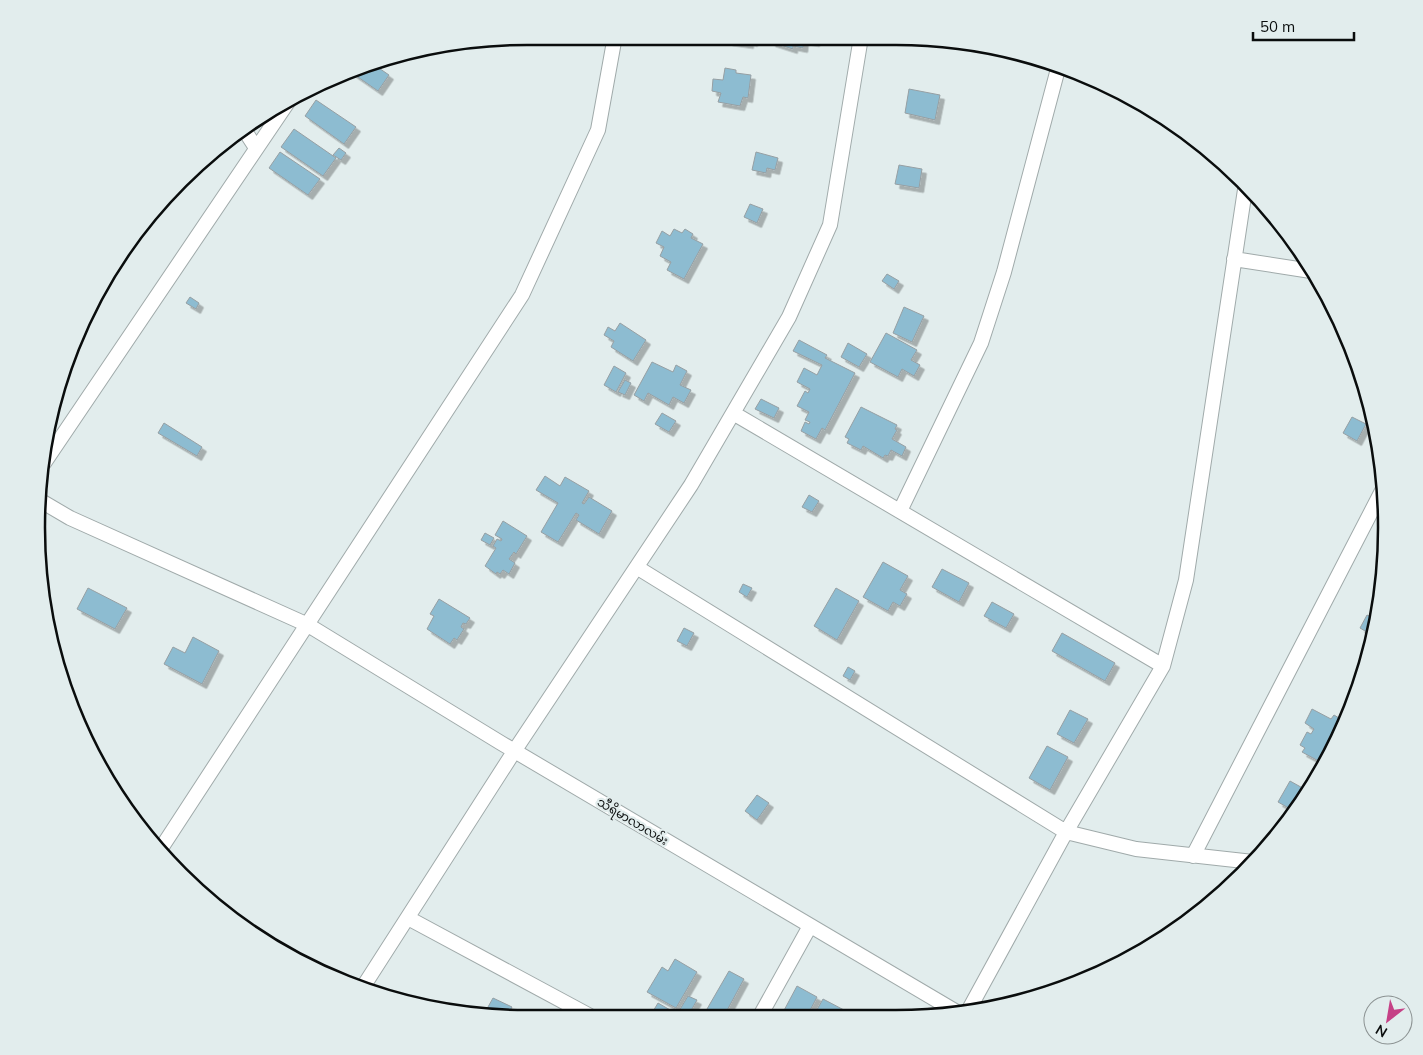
<svg xmlns="http://www.w3.org/2000/svg" width="1423" height="1055" font-family="Mulish,'Noto Sans Myanmar',sans-serif">
	<style>
		.building { fill: #8dbcd1; stroke: #969fa3; filter: url(#shadow) }
		.lines { fill: none; stroke-linecap: round; stroke-linejoin: round }
		.minor-casing { stroke: #a0aaaa; stroke-width: 16 }
		.minor { stroke: #fff; stroke-width: 14 }
		.labels { text-anchor: middle; dominant-baseline: central; stroke-width: 4.5; stroke-linejoin: round; paint-order: stroke }
		.street-label { font-size: 12px; fill: #0a0d0d; stroke: #e2eded }
		.rim { fill: none; stroke: #0a0d0d; stroke-width: 2.5 }
	</style>
	<defs>
		<filter id="shadow"><feDropShadow dx="4.5" dy="4.5" stdDeviation="0" flood-color="#0004"/></filter>
	</defs>
	<rect width="100%" height="100%" fill="#e2eded"/>
	<path class="building" d="M 729,37 L 753,37 L 753,42 L 749,41 L 749,44 L 728,41 Z
		M 772,37 L 816,37 L 815,42 L 804,40 L 803,48 L 793,46 L 793,49 L 771,42 Z
		M 373,64 L 389,75 L 378,91 L 352,73 Z
		M 725,68 L 736,70 L 736,73 L 751,75 L 748,98 L 743,97 L 740,106 L 718,102 L 721,93 L 712,91 L 713,79 L 723,80 Z
		M 909,89 L 940,95 L 935,120 L 905,113 Z
		M 316,100 L 356,127 L 344,144 L 305,116 Z
		M 294,129 L 336,158 L 323,176 L 281,147 Z
		M 339,148 L 346,153 L 341,160 L 333,155 Z
		M 280,152 L 320,179 L 308,195 L 269,168 Z
		M 756,152 L 778,158 L 775,170 L 767,168 L 766,173 L 752,170 Z
		M 899,165 L 922,169 L 919,188 L 895,184 Z
		M 750,204 L 763,209 L 757,223 L 744,217 Z
		M 674,229 L 682,233 L 685,229 L 693,234 L 691,238 L 703,244 L 684,279 L 667,270 L 671,262 L 660,256 L 664,247 L 656,243 L 662,231 L 670,236 Z
		M 887,274 L 899,281 L 894,289 L 882,281 Z
		M 190,297 L 199,303 L 196,309 L 186,303 Z
		M 904,307 L 924,316 L 912,342 L 893,333 Z
		M 620,323 L 646,340 L 633,361 L 611,347 L 614,341 L 604,335 L 608,327 L 615,331 Z
		M 886,333 L 917,350 L 911,360 L 920,365 L 914,376 L 902,369 L 898,377 L 870,362 Z
		M 799,340 L 827,355 L 825,358 L 855,373 L 825,430 L 822,428 L 816,439 L 801,431 L 805,422 L 809,424 L 810,422 L 805,420 L 809,412 L 797,406 L 805,391 L 808,393 L 810,389 L 797,382 L 804,368 L 817,375 L 822,365 L 793,351 Z
		M 848,343 L 867,354 L 859,367 L 841,357 Z
		M 652,362 L 673,372 L 676,365 L 687,371 L 680,385 L 691,390 L 684,403 L 673,397 L 669,405 L 648,393 L 644,401 L 634,395 Z
		M 614,366 L 626,373 L 616,392 L 604,385 Z
		M 625,380 L 631,383 L 625,395 L 618,392 Z
		M 761,399 L 779,408 L 774,418 L 755,409 Z
		M 861,407 L 897,425 L 895,429 L 897,430 L 892,439 L 906,447 L 902,456 L 891,450 L 888,456 L 885,455 L 883,458 L 863,446 L 861,450 L 847,443 L 849,439 L 845,437 Z
		M 662,413 L 676,421 L 669,432 L 655,424 Z
		M 1352,417 L 1366,424 L 1357,441 L 1343,433 Z
		M 164,423 L 202,447 L 197,456 L 158,433 Z
		M 545,476 L 560,486 L 565,477 L 589,491 L 582,503 L 584,504 L 589,497 L 612,511 L 599,534 L 576,520 L 579,515 L 576,513 L 558,542 L 541,532 L 558,503 L 536,490 Z
		M 809,495 L 819,501 L 812,512 L 802,507 Z
		M 503,521 L 527,536 L 516,554 L 514,552 L 509,559 L 515,563 L 509,574 L 503,570 L 500,574 L 497,572 L 496,574 L 485,566 L 496,548 L 493,546 L 497,539 L 501,541 L 502,539 L 495,535 Z
		M 485,533 L 494,538 L 490,545 L 481,540 Z
		M 883,562 L 908,576 L 900,590 L 907,594 L 900,606 L 893,602 L 888,611 L 863,597 Z
		M 942,569 L 969,583 L 959,602 L 932,587 Z
		M 743,584 L 752,588 L 747,597 L 739,592 Z
		M 88,588 L 127,608 L 115,629 L 77,609 Z
		M 836,588 L 859,601 L 837,640 L 814,626 Z
		M 439,599 L 470,618 L 466,624 L 463,623 L 461,627 L 464,629 L 457,640 L 454,638 L 450,644 L 427,629 L 434,616 L 430,614 Z
		M 992,602 L 1014,614 L 1006,628 L 984,616 Z
		M 1367,615 L 1376,619 L 1372,635 L 1360,628 Z
		M 684,628 L 694,633 L 687,646 L 677,641 Z
		M 1062,633 L 1115,663 L 1105,681 L 1052,651 Z
		M 193,637 L 219,651 L 202,684 L 164,664 L 173,647 L 185,653 Z
		M 848,667 L 855,671 L 850,680 L 843,676 Z
		M 1312,709 L 1331,719 L 1334,715 L 1344,721 L 1324,764 L 1302,752 L 1305,748 L 1300,745 L 1307,732 L 1311,734 L 1314,729 L 1305,723 Z
		M 1070,710 L 1088,719 L 1074,743 L 1057,734 Z
		M 1047,746 L 1068,757 L 1050,790 L 1029,778 Z
		M 1290,781 L 1308,791 L 1294,811 L 1278,802 Z
		M 757,795 L 769,803 L 757,820 L 745,811 Z
		M 675,959 L 697,972 L 676,1008 L 647,992 L 662,967 L 668,971 Z
		M 729,971 L 744,979 L 724,1016 L 721,1016 L 707,1009 Z
		M 797,986 L 817,997 L 807,1016 L 781,1016 Z
		M 688,996 L 697,1000 L 688,1016 L 676,1016 Z
		M 493,998 L 512,1007 L 506,1018 L 483,1016 Z
		M 823,999 L 844,1010 L 842,1015 L 814,1015 Z
		M 658,1003 L 672,1011 L 669,1016 L 658,1017 L 652,1013 Z"/>
	<g class="lines">
		<g class="minor-casing">
			<path id="minor" d="M 245,131 L 256,148
				M 1234,259 L 1311,271
				M 733,413 L 1163,666
				M 44,463 L 290,99
				M 41,501 L 70,518 L 308,625 L 501,743 L 960,1014
				M 900,511 L 981,343 L 1004,272 L 1059,65
				M 638,568 L 1066,832 L 1136,849 L 1253,862
				M 160,850 L 522,295 L 598,130 L 615,36
				M 1193,856 L 1384,487
				M 408,918 L 592,1017
				M 363,987 L 515,750 L 691,485 L 789,317 L 830,225 L 861,37
				M 967,1013 L 1066,832 L 1163,666 L 1186,580 L 1246,183
				M 760,1016 L 810,926"/>
		</g>
		<use href="#minor" class="minor"/>
	</g>
	<g class="labels">
		<g class="street-label">
			<text transform="translate(633 821) rotate(31)">သီရိမာလာလမ်း</text>
		</g>
	</g>
	<path d="M0 0H1423V1055H0ZM527 45H896A482 482 0 0 1 1378 527V528A482 482 0 0 1 896 1010H527A482 482 0 0 1 45 528V527A482 482 0 0 1 527 45Z" fill="#e2eded" fill-rule="evenodd"/>
	<path class="rim" d="M527 45H896A482 482 0 0 1 1378 527V528A482 482 0 0 1 896 1010H527A482 482 0 0 1 45 528V527A482 482 0 0 1 527 45Z"/>
	<g transform="translate(1388 1020) rotate(211)"><circle r="24" fill="#e2eded" stroke="#8c9393"/>
	<path d="M0-4L9 19L0 12L-9 19Z" fill="#c54186"/>
	<text y="-8" font-size="14" font-weight="bold" text-anchor="middle" fill="#0a0d0d">N</text>
	</g>
	<path d="M1253 32v8h101v-8" fill="none" stroke="#0a0d0d" stroke-width="2.5"/>
	<text x="1260" y="32" font-size="15" fill="#0a0d0d" stroke="#e2eded" stroke-width="4" paint-order="stroke">50 m</text>
</svg>
